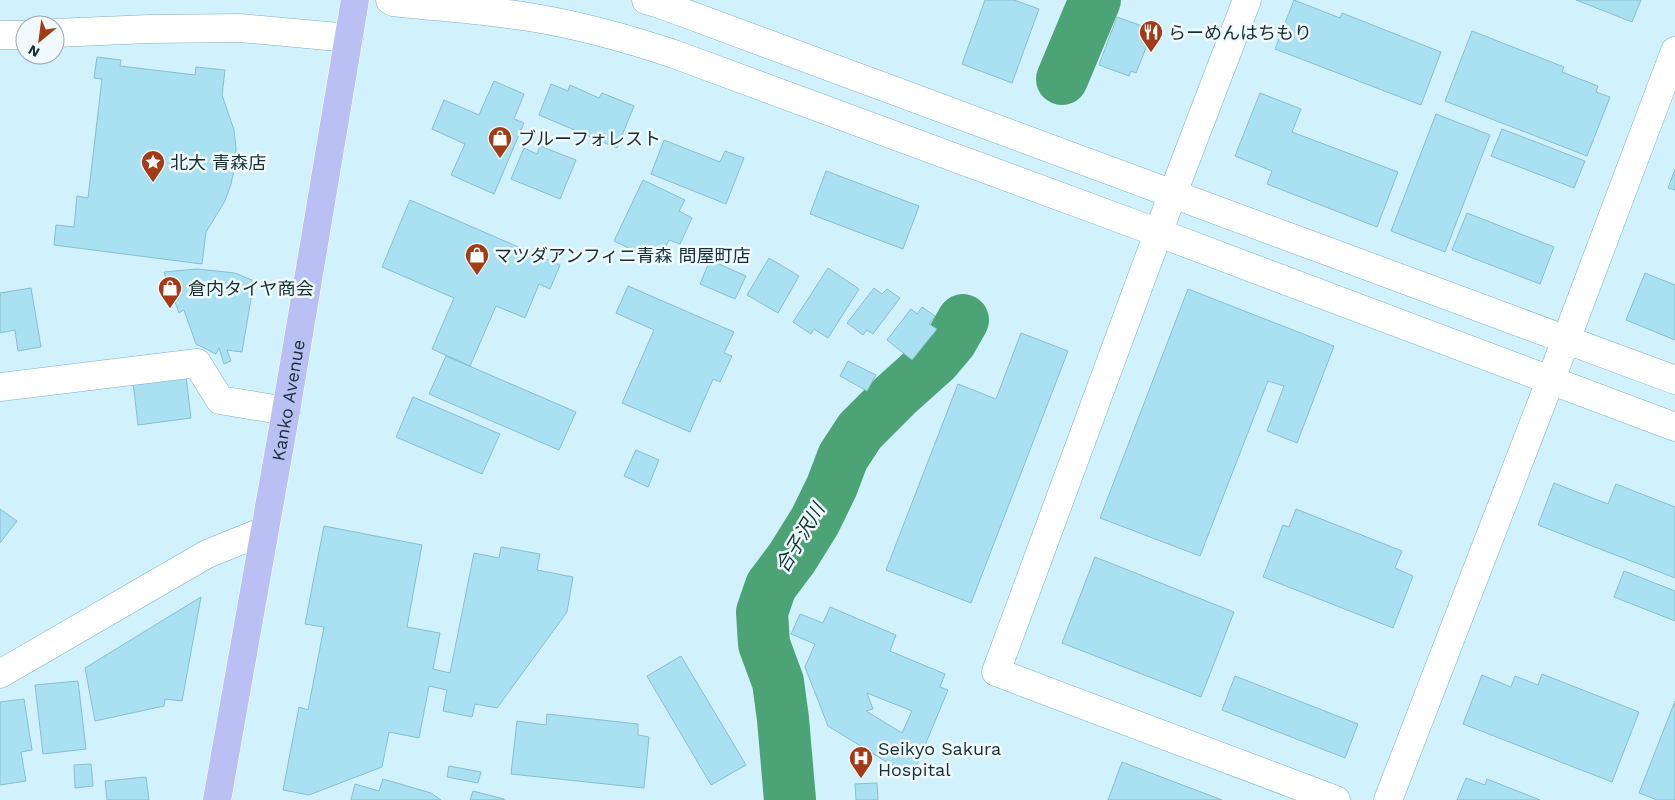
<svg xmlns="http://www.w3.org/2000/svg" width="1675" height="800" font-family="'Work Sans','Noto Sans JP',sans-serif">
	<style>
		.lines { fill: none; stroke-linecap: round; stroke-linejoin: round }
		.river { stroke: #4ca376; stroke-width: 52 }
		.building { fill: #a9e1f2; stroke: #87bece; fill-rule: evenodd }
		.minor-casing { stroke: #7ab0c0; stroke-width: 29 }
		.tertiary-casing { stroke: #7ab0c0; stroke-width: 29 }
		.trunk-casing { stroke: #fff; stroke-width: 29 }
		.minor { stroke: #fff; stroke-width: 28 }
		.tertiary { stroke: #fff; stroke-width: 28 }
		.trunk { stroke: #bac0f4; stroke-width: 28 }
		.labels { text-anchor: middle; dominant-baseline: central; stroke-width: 5; stroke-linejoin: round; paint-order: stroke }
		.poi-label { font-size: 18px; fill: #172e34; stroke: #f0fafe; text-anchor: start }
		.street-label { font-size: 18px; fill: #172e34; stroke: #f0fafe }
		.water-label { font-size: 19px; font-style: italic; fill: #0e3421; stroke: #f0fafe }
	</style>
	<rect width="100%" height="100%" fill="#d1f2fc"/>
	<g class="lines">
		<path class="river" d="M 1062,79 L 1095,0
			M 790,800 L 783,719 L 778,682 L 764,644 L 762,612 L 771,586 L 792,558 L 815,521 L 832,486 L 843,457 L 860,431 L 896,395 L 935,360 L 951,341 L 963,320"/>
	</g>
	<path class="building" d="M 985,0 L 1014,0 L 1039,9 L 1012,83 L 962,64 Z
		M 1294,0 L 1340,18 L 1342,13 L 1441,52 L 1421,105 L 1275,49 Z
		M 1576,0 L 1641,0 L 1632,22 Z
		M 1117,17 L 1153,30 L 1136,73 L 1131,71 L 1129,76 L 1099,65 Z
		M 1472,31 L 1564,67 L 1562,72 L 1598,86 L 1596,92 L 1610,97 L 1587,156 L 1445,101 Z
		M 97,57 L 121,60 L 120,66 L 195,75 L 196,67 L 225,70 L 222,95 L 234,130 L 236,148 L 235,166 L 231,184 L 225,201 L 206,232 L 202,264 L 54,245 L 56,225 L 74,227 L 77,196 L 88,198 L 102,79 L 94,78 Z
		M 494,81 L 524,94 L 514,119 L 524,123 L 494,194 L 451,175 L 465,144 L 432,129 L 444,100 L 479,115 Z
		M 551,84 L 568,91 L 570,85 L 599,98 L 602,93 L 634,106 L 617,148 L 539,115 Z
		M 1260,93 L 1301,109 L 1292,132 L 1398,172 L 1377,227 L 1267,184 L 1272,171 L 1235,156 Z
		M 1436,114 L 1490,135 L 1445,252 L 1391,231 Z
		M 1502,129 L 1585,161 L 1574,188 L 1491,156 Z
		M 664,140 L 720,162 L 725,151 L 744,158 L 726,204 L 651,174 Z
		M 540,146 L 576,160 L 560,199 L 511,179 L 524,148 L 537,154 Z
		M 1675,169 L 1675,190 L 1668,188 Z
		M 826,171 L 919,206 L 903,249 L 810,214 Z
		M 643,180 L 685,200 L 679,211 L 692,218 L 680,244 L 669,240 L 658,262 L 614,241 Z
		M 410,200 L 560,265 L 550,289 L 539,284 L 525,318 L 496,306 L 470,366 L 432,349 L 454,298 L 382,267 Z
		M 1467,213 L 1554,247 L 1540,284 L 1452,250 Z
		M 769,258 L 799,276 L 778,313 L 747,295 Z
		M 710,260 L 746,276 L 735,299 L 700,284 Z
		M 828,268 L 859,289 L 828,338 L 814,329 L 811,334 L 793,322 Z
		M 197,269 L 235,273 L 254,281 L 242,352 L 227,350 L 231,361 L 224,364 L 219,348 L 216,354 L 196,344 L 184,310 L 179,313 L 164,272 Z
		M 1645,273 L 1675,285 L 1675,340 L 1626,320 Z
		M 628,286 L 734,332 L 724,353 L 732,356 L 720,382 L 713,379 L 690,432 L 622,403 L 654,330 L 616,313 Z
		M 31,288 L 41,347 L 18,351 L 15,330 L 0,333 L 0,293 Z
		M 874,288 L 882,294 L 887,289 L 900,298 L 873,334 L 867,330 L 863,335 L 847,323 Z
		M 1188,289 L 1334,346 L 1297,443 L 1267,431 L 1284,386 L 1268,381 L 1200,556 L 1100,518 Z
		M 922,307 L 935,316 L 929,324 L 937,329 L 912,360 L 887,340 L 911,309 L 917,314 Z
		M 1021,333 L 1068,351 L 971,603 L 886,570 L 958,384 L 996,399 Z
		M 446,356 L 576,412 L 559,450 L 429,394 Z
		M 848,361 L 876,375 L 867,391 L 840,376 Z
		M 186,376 L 191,418 L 138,425 L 133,382 Z
		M 413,397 L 500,434 L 482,474 L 396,437 Z
		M 636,450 L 659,460 L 648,487 L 624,476 Z
		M 1554,483 L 1608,504 L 1616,484 L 1675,507 L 1675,578 L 1538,525 Z
		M 0,509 L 17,521 L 0,543 Z
		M 1296,509 L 1402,551 L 1395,568 L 1413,576 L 1393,628 L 1263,577 L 1283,525 L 1289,527 Z
		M 324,526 L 422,545 L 407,627 L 440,633 L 433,669 L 450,673 L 474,553 L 499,558 L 501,547 L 540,554 L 537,570 L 573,577 L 567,612 L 497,708 L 475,704 L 472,717 L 443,711 L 447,690 L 429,686 L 419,738 L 389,732 L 382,767 L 309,795 L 283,790 L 299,707 L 308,710 L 324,627 L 305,624 Z
		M 1095,557 L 1234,612 L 1201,697 L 1062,643 Z
		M 1624,571 L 1675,591 L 1675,621 L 1614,597 Z
		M 201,597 L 182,701 L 165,699 L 164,706 L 95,721 L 85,668 Z
		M 830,607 L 896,635 L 890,651 L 945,674 L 940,687 L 948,690 L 913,774 L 890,764 L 828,726 L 805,667 L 815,644 L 791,634 L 800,614 L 823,623 ZM 867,693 L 912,711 L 902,733 L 866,711 L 873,709 Z
		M 681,656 L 746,765 L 711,785 L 647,676 Z
		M 1542,674 L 1639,712 L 1612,782 L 1463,724 L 1482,675 L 1511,687 L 1515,676 L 1538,685 Z
		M 1235,676 L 1358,724 L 1345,758 L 1222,710 Z
		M 78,681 L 86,749 L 43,754 L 35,685 Z
		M 24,699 L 32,750 L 21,752 L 26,781 L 0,785 L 0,702 Z
		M 1675,701 L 1675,800 L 1657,800 L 1639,793 Z
		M 547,714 L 638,724 L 638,735 L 649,737 L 644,788 L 511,774 L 517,721 L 546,725 Z
		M 1122,762 L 1222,800 L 1108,800 Z
		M 91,764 L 93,786 L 75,788 L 74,765 Z
		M 449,766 L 481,772 L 478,783 L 447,777 Z
		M 146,777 L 149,800 L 107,800 L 105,781 Z
		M 1466,778 L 1485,785 L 1487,779 L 1540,800 L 1457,800 Z
		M 383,779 L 431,793 L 441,800 L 351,800 L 355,784 L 379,791 Z
		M 877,783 L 878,800 L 856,800 L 855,784 Z
		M 473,791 L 504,799 L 504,800 L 470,800 Z"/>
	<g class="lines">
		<g class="minor-casing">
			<path id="minor" d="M 1247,0 L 1173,193 L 996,672 L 1336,800
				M 55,33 L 149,29 L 240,28 L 349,38
				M 0,35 L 25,35
				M 0,387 L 197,363 L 220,400 L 286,411
				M 0,674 L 207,554 L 264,531
				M 1388,800 L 1566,340 L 1675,51"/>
		</g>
		<g class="tertiary-casing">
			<path id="tertiary" d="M 390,0 L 393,2 C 438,7 484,10 529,17 C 579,25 626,38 674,54 L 1159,233 L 1675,427
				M 646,0 L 660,4 L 1675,380"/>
		</g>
		<g class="trunk-casing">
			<g id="trunk">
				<path id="s1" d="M 217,800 L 286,411 L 355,0"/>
			</g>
		</g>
		<use href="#minor" class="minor"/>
		<use href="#tertiary" class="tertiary"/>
		<use href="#trunk" class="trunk"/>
	</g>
	<defs>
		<g id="restaurant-pin" transform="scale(1.25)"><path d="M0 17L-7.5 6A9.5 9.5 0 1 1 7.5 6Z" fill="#a23b16" stroke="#f0fafe"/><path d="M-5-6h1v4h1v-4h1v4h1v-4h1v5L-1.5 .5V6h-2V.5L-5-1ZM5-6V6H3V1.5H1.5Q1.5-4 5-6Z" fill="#fff"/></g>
		<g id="shop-pin" transform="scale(1.25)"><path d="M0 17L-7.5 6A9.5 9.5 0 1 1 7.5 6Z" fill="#a23b16" stroke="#f0fafe"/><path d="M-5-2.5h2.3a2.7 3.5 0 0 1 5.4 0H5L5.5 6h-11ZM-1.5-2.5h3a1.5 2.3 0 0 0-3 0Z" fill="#fff"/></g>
		<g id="sight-pin" transform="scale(1.25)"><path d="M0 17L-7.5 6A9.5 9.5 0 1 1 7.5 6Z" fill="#a23b16" stroke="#f0fafe"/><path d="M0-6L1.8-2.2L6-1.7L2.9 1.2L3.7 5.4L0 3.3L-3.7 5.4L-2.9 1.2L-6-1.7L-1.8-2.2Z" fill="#fff"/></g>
		<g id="hospital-pin" transform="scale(1.25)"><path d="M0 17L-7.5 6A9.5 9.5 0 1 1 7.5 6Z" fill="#a23b16" stroke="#f0fafe"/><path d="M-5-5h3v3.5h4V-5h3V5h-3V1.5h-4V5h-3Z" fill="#fff"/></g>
	</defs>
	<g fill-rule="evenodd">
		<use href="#restaurant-pin" x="1151" y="32"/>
		<use href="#shop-pin" x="500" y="138"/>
		<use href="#sight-pin" x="153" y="162"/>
		<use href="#shop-pin" x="477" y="255"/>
		<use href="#shop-pin" x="170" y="288"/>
		<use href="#hospital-pin" x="861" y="758"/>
	</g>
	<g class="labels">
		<g class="poi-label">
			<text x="1168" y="32">らーめんはちもり</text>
			<text x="518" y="138">ブルーフォレスト</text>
			<text x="170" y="162">北大 青森店</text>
			<text x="494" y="255">マツダアンフィニ青森 問屋町店</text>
			<text x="188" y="288">倉内タイヤ商会</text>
			<text x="878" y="748">Seikyo Sakura<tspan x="878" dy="21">Hospital</tspan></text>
		</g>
		<g class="street-label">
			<text stroke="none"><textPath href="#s1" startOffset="406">Kanko Avenue</textPath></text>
		</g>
		<g class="water-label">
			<text transform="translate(800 538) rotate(-59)">合子沢川</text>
		</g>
	</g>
	<g transform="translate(40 40) rotate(209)"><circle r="24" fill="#f0fafe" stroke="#99a8ad"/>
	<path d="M0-4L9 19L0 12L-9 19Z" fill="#a23b16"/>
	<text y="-8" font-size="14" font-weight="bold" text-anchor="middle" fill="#172e34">N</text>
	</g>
</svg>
